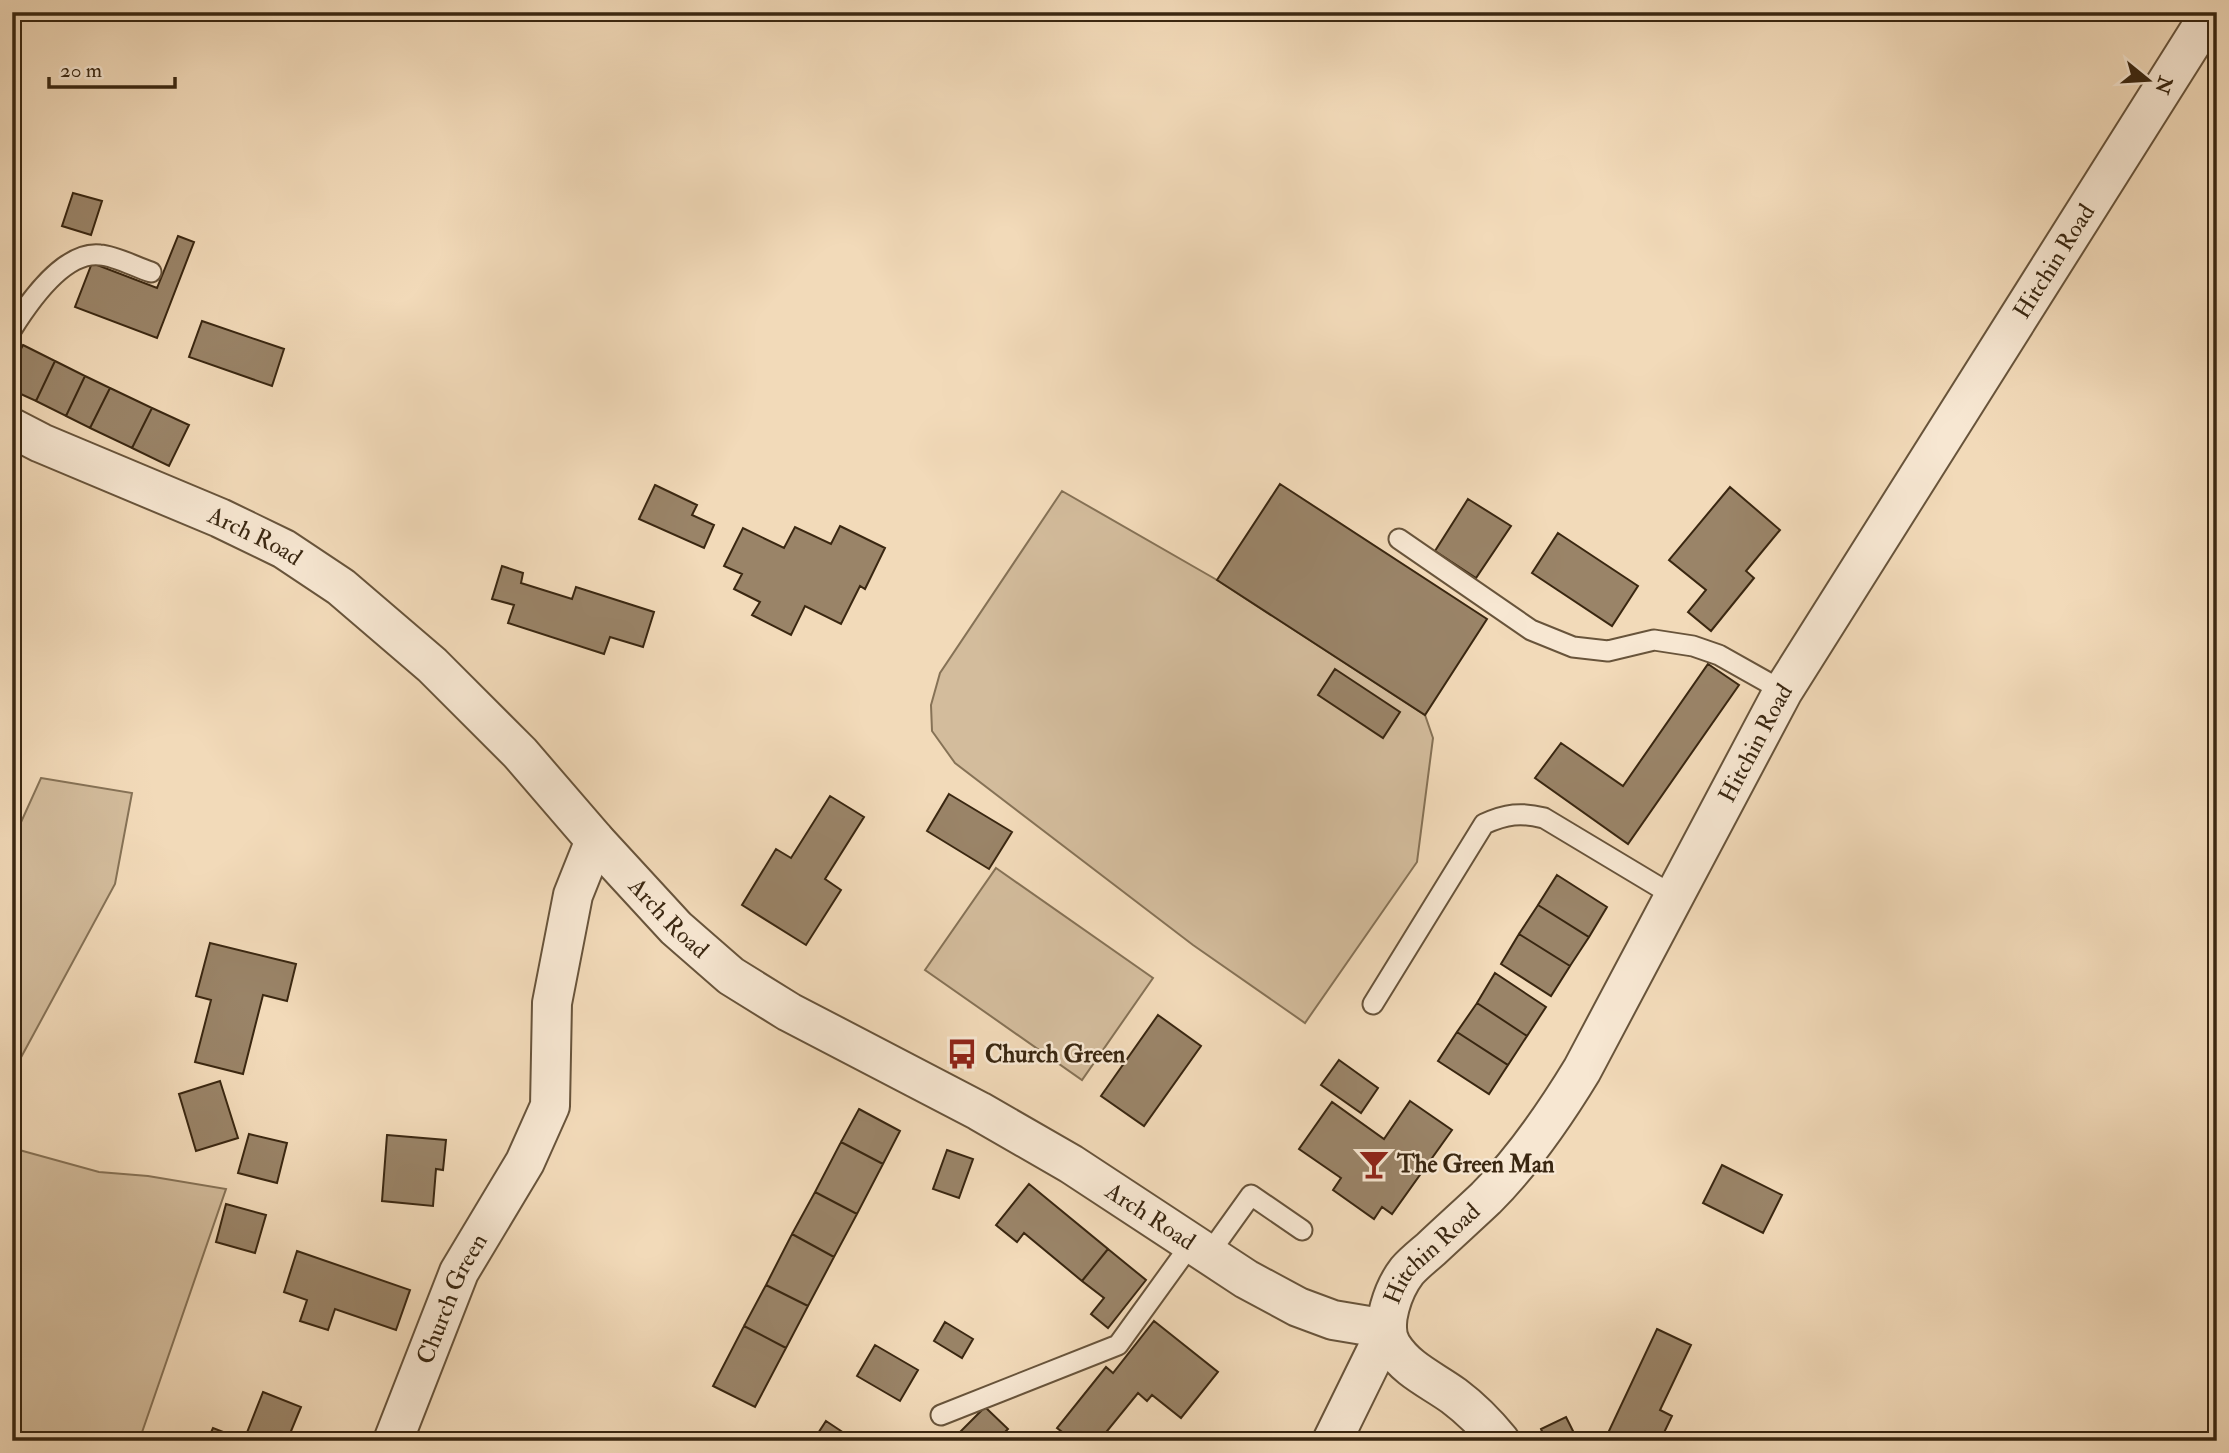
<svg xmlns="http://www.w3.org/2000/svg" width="2229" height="1453" font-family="'IM FELL Double Pica',serif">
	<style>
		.green { fill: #d3bc9c; stroke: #867256; stroke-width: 2 }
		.building { fill: #9a8468; stroke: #3a2711; stroke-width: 2 }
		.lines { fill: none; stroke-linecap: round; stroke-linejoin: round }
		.service-casing { stroke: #68543b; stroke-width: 23 }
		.minor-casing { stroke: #68543b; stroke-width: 42 }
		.tertiary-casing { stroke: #68543b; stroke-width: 42 }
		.service { stroke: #f7e7d2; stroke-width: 19 }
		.minor { stroke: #f7e7d2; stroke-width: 38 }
		.tertiary { stroke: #f7e7d2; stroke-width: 38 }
		.labels { text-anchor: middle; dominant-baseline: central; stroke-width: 5; stroke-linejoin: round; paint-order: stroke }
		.street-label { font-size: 24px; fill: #3a2711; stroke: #f7e7d2 }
		.poi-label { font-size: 24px; font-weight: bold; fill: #3a2711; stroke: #f7e7d2; text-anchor: start }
	</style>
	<rect width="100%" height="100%" fill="#f2dab9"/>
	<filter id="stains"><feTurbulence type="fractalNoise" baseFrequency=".00286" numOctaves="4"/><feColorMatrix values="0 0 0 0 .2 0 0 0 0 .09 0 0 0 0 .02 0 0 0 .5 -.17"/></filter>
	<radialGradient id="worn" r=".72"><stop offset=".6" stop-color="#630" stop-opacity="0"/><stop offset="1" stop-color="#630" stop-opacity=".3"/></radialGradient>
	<path class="green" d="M 1062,491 L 1217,580 L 1425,715 L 1433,738 L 1417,862 L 1305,1023 L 1193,945 L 955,763 L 932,731 L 931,705 L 940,673 Z
		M 41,778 L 132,793 L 115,884 L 12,1074 L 12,842 Z
		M 996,868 L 1153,978 L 1082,1080 L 925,970 Z
		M 12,1148 L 99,1172 L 148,1176 L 226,1189 L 139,1441 L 12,1441 Z"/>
	<path class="building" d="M 73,193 L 102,201 L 91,235 L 62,226 Z
		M 178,236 L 194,242 L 157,338 L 75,307 L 92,263 L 157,288 Z
		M 202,321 L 284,349 L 272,386 L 189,357 Z
		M 23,345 L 55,361 L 36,401 L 12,390 L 12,366 Z
		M 55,361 L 85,376 L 66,416 L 36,401 Z
		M 85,376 L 110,388 L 90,428 L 66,416 Z
		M 110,388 L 152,408 L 132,448 L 90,428 Z
		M 152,408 L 189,425 L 169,466 L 132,448 Z
		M 1280,484 L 1487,619 L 1425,715 L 1217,580 Z
		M 655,485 L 697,505 L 692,515 L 714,525 L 704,548 L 639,519 Z
		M 1730,487 L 1780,530 L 1746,571 L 1754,578 L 1711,631 L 1688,612 L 1706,590 L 1669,560 Z
		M 1468,499 L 1511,526 L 1476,578 L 1435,551 Z
		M 840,526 L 885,548 L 865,589 L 860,586 L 841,624 L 805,606 L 791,635 L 752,615 L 760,602 L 734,589 L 742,574 L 724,566 L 743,528 L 784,548 L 795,527 L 831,544 Z
		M 1558,533 L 1638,586 L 1612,626 L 1532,573 Z
		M 502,566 L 523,573 L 521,583 L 572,599 L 576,587 L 654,612 L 643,647 L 610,637 L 604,654 L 508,623 L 514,605 L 492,599 Z
		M 1708,664 L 1739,685 L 1628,844 L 1535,778 L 1561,743 L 1623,786 Z
		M 1335,669 L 1400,712 L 1383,738 L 1318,695 Z
		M 949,794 L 1012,832 L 989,869 L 927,831 Z
		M 830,796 L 864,817 L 825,879 L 841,890 L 806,945 L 742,905 L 776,849 L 791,858 Z
		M 1557,875 L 1607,907 L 1589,937 L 1538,905 Z
		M 1538,905 L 1589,937 L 1570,966 L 1519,934 Z
		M 1519,934 L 1570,966 L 1551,996 L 1501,964 Z
		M 210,943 L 296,964 L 287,1001 L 263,995 L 243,1074 L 195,1062 L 211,1000 L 196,996 Z
		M 1495,973 L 1546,1007 L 1527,1036 L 1477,1003 Z
		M 1477,1003 L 1527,1036 L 1508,1065 L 1457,1032 Z
		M 1158,1015 L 1201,1046 L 1144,1126 L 1101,1096 Z
		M 1457,1032 L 1508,1065 L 1489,1094 L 1438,1061 Z
		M 1339,1060 L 1378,1088 L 1361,1113 L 1321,1085 Z
		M 220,1081 L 238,1138 L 196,1151 L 179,1094 Z
		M 1410,1101 L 1452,1130 L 1392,1214 L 1382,1207 L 1374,1219 L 1333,1190 L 1341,1178 L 1299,1149 L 1332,1102 L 1384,1139 Z
		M 859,1109 L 900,1131 L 883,1164 L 841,1142 Z
		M 249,1134 L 287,1143 L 277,1183 L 238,1173 Z
		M 387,1135 L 446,1140 L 443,1170 L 436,1169 L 433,1206 L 382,1201 Z
		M 841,1142 L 883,1164 L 857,1214 L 815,1192 Z
		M 947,1150 L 973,1159 L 959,1198 L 933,1189 Z
		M 1722,1165 L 1782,1195 L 1763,1233 L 1703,1203 Z
		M 1029,1184 L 1108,1249 L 1082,1281 L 1024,1233 L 1017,1242 L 996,1225 Z
		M 815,1192 L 857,1214 L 834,1257 L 792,1234 Z
		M 226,1204 L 266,1215 L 255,1253 L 216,1242 Z
		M 792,1234 L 834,1257 L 808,1306 L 766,1285 Z
		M 1108,1249 L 1146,1280 L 1108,1328 L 1091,1314 L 1104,1298 L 1082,1281 Z
		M 297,1251 L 410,1290 L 396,1330 L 335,1309 L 328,1330 L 300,1321 L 307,1300 L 284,1292 Z
		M 766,1285 L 808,1306 L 786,1348 L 744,1326 Z
		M 1154,1321 L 1218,1372 L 1181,1418 L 1152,1395 L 1147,1401 L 1138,1393 L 1099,1441 L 1074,1441 L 1057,1428 L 1106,1367 L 1113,1373 Z
		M 945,1322 L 973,1339 L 962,1358 L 934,1341 Z
		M 744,1326 L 786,1348 L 755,1407 L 713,1386 Z
		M 1657,1329 L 1691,1345 L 1660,1410 L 1672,1416 L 1660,1441 L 1624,1441 L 1608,1433 Z
		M 875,1345 L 918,1370 L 900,1401 L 857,1376 Z
		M 263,1392 L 301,1407 L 287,1441 L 207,1441 L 213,1428 L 244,1440 Z
		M 985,1407 L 1008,1429 L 996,1441 L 966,1441 L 959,1433 Z
		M 1566,1417 L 1578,1441 L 1546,1441 L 1541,1429 Z
		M 826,1421 L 856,1441 L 813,1441 Z"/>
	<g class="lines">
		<g class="service-casing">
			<path id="service" d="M 12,329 C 29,302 64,251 100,255 C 116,256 135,267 151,272
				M 1399,539 L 1531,630 L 1573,647 L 1608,651 L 1654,640 L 1693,646 L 1719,655 L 1783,691
				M 1373,1004 L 1484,824 C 1506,814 1521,812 1544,818 L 1674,896
				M 1208,1255 L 1251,1195 L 1302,1230
				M 941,1415 L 1118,1345 L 1191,1244"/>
		</g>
		<g class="minor-casing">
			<g id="minor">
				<path id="s1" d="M 393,1441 L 459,1272 L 525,1162 L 550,1106 L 552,1003 L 573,895 L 595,840"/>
				<path d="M 1332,1441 L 1387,1329"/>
			</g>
		</g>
		<g class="tertiary-casing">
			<g id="tertiary">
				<path id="s2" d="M 12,428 L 41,443 L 220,518 L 284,549 L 341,587 L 432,665 L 520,753 L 595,840 L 676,928 L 731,976 L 789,1012 L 979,1111 L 1071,1164 L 1246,1279 L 1298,1307 L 1333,1320 L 1387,1329"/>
				<path id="s3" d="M 1500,1441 C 1487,1425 1470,1408 1454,1396 C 1432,1380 1407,1370 1392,1346 C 1379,1325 1394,1288 1407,1271 C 1414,1263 1423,1256 1431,1249 C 1449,1232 1468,1215 1486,1198 C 1524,1160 1554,1116 1582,1070 L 1783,691 L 2211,12"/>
			</g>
		</g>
		<use href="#service" class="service"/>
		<use href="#minor" class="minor"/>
		<use href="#tertiary" class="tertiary"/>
	</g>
	<defs>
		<g id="bus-bare" transform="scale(2.415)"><path d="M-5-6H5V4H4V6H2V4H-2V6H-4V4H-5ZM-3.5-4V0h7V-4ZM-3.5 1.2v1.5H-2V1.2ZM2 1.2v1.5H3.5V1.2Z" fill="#8f2418" stroke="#f7e7d2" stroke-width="2.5" paint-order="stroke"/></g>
		<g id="bar-bare" transform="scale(2.415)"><path d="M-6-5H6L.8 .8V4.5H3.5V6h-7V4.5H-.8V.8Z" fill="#8f2418" stroke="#f7e7d2" stroke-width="2.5" paint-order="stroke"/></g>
	</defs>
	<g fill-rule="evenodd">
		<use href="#bus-bare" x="962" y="1054"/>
		<use href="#bar-bare" x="1374" y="1164"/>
	</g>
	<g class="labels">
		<g class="street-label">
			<text stroke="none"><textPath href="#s3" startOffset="1430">Hitchin Road</textPath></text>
			<text stroke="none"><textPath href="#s2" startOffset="266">Arch Road</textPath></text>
			<text stroke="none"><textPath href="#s3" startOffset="863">Hitchin Road</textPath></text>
			<text stroke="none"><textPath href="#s2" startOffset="833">Arch Road</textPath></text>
			<text stroke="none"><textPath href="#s2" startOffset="1402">Arch Road</textPath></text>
			<text stroke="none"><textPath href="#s3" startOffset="254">Hitchin Road</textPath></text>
			<text stroke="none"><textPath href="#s1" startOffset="154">Church Green</textPath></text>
		</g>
		<g class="poi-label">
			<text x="985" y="1054">Church Green</text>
			<text x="1397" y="1164">The Green Man</text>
		</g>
	</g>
	<rect width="2229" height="1453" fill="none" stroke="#f2dab9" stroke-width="42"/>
	<rect x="14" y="14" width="2201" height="1425" fill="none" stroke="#3a2711" stroke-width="3.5"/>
	<rect x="21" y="21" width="2187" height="1411" fill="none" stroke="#3a2711" stroke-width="2"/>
	<g transform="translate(2148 80) rotate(108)" stroke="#f7e7d2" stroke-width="5" paint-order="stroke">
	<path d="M0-5L12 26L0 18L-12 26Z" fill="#3a2711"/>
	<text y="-10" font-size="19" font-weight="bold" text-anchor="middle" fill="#3a2711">N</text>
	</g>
	<path d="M49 77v10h126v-10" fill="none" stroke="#3a2711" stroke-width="3.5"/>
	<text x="60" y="77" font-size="21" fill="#3a2711" stroke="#f7e7d2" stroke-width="5" paint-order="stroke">20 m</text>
	<rect width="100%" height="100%" filter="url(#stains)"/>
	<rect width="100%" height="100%" fill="url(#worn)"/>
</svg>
